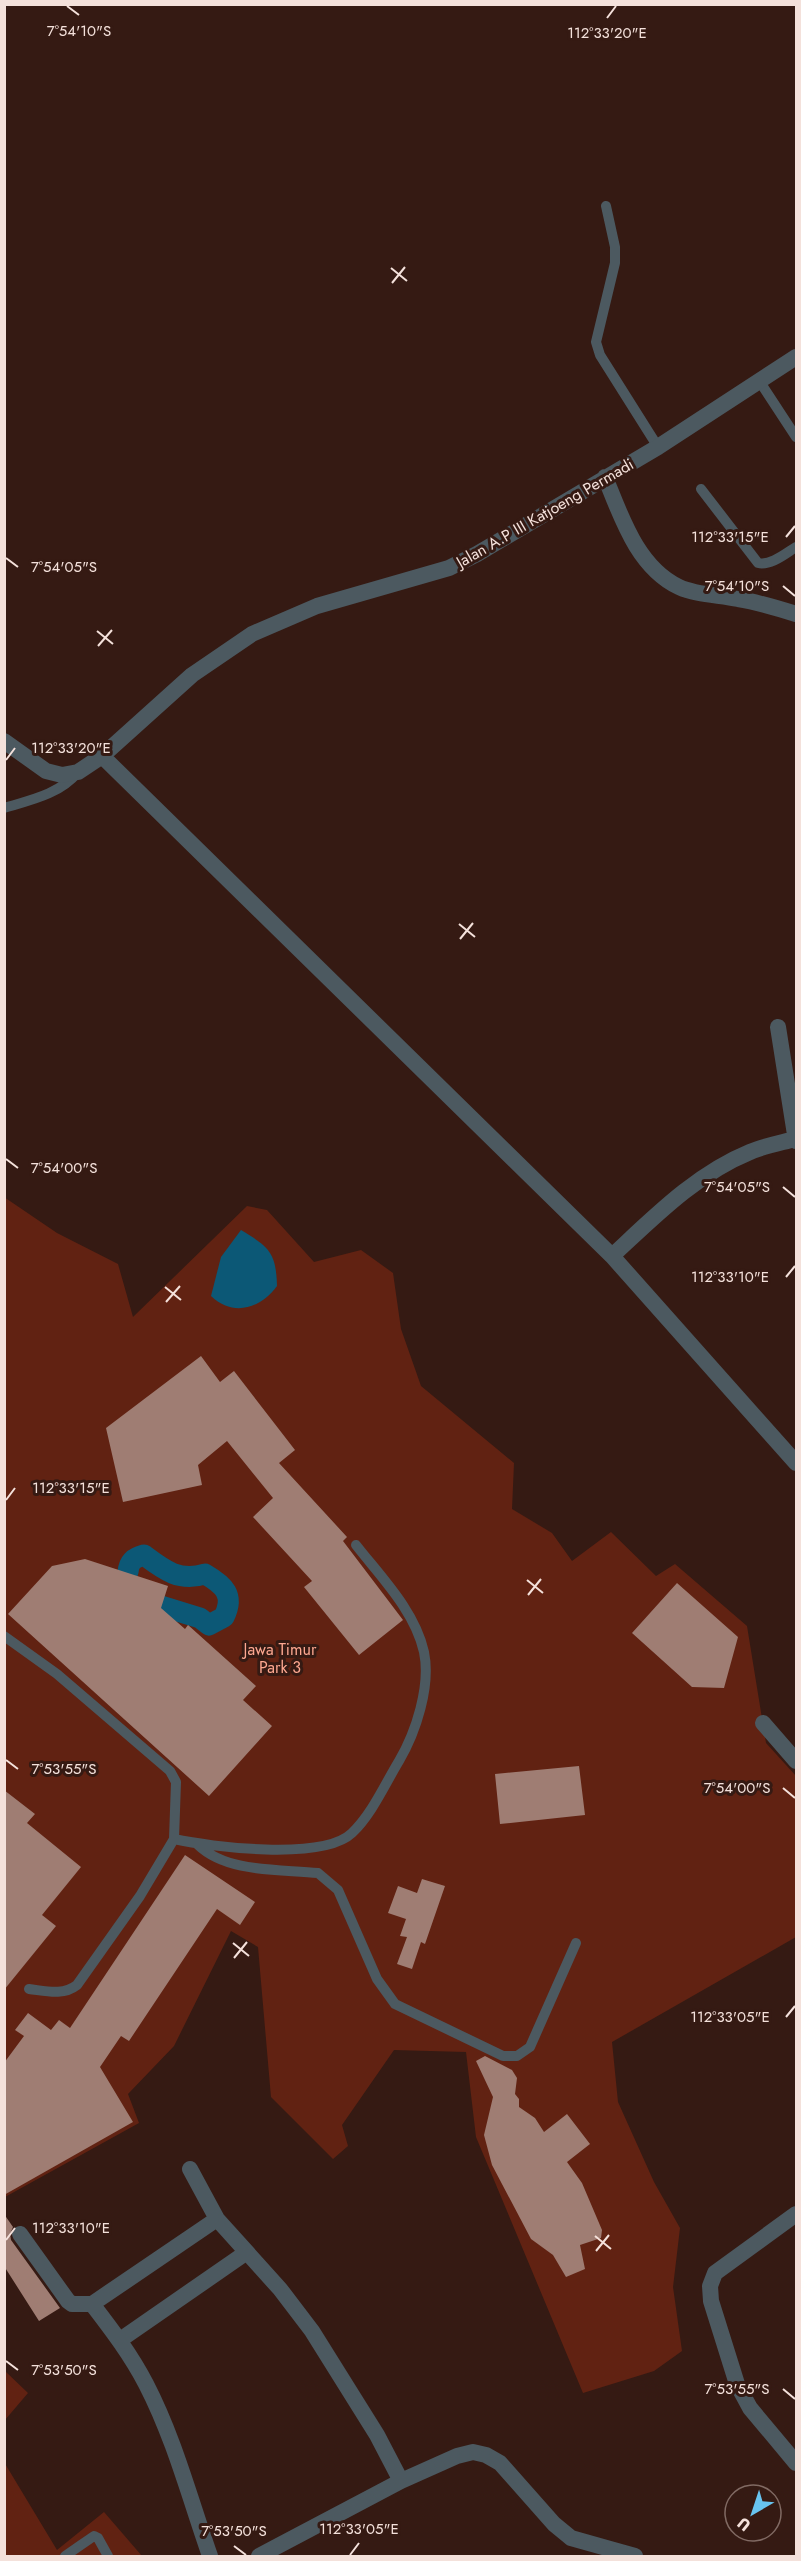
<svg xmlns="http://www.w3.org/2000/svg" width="801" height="2561" font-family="Jost,sans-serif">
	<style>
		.green { fill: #612212 }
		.water { fill: #0c5876 }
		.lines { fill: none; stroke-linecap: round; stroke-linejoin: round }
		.canal { stroke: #0c5876; stroke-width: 21 }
		.building { fill: #9f7d73 }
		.service { stroke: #4c5960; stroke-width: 10 }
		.minor { stroke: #4c5960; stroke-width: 16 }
		.ticks { fill: none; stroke: #f4e1db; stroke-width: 2 }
		.labels { text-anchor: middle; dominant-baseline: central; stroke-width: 6; stroke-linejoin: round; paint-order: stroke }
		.street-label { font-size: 16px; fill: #f4e1db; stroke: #351a13 }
		.park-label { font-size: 16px; fill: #fea891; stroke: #351a13 }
		.ticks-label { font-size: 15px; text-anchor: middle; fill: #f4e1db; stroke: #351a13; stroke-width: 6; stroke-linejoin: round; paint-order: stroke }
	</style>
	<rect width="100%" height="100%" fill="#351a13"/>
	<path class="green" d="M 4,1197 L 57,1233 L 118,1264 L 133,1317 L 247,1206 L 267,1210 L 314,1262 L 361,1250 L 393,1273 L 401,1329 L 421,1386 L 514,1463 L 512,1509 L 552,1533 L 572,1561 L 611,1532 L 656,1576 L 675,1564 L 747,1626 L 766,1743 L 796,1776 L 796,1937 L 612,2042 L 618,2102 L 654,2182 L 680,2228 L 673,2287 L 682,2351 L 654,2371 L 583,2393 L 476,2137 L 466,2052 L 394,2050 L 342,2125 L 348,2146 L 333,2159 L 271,2097 L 258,1947 L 231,1931 L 174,2046 L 128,2094 L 139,2123 L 5,2197 Z
		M 5,2371 L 28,2393 L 5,2420 Z
		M 4,2462 L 57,2550 L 104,2512 L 142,2556 L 5,2556 Z"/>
	<path class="water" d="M 241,1230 C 269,1247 276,1252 277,1286 C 260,1309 233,1317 211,1296 L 221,1257 Z"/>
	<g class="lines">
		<path class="canal" d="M 128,1572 C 129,1562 133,1558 144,1555 C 164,1570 179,1582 205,1574 C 224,1585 235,1595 224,1617 L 209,1625 L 200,1618 L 161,1606"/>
	</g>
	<path class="building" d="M 201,1356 L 220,1382 L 234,1371 L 295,1450 L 279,1463 L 347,1537 L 343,1541 L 403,1620 L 359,1655 L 304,1587 L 312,1581 L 253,1517 L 273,1498 L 227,1441 L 198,1465 L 202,1485 L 123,1502 L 106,1428 Z
		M 85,1559 L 168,1586 L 161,1608 L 185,1629 L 188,1625 L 256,1686 L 243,1700 L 272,1726 L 209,1796 L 8,1614 L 52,1566 Z
		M 677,1583 L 738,1637 L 724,1688 L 692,1687 L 632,1633 Z
		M 579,1766 L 585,1815 L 500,1824 L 495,1774 Z
		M 4,1790 L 35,1814 L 27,1823 L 81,1867 L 42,1915 L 56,1926 L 4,1990 Z
		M 185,1855 L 255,1902 L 240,1925 L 217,1909 L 129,2041 L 121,2036 L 100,2067 L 133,2122 L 4,2195 L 4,2063 L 24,2036 L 15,2030 L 28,2013 L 51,2030 L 59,2020 L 70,2028 Z
		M 422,1879 L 445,1886 L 425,1944 L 421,1942 L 412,1969 L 397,1964 L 407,1937 L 400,1936 L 406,1919 L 388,1913 L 398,1886 L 417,1893 Z
		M 485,2056 L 512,2070 L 517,2078 L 515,2094 L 519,2099 L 519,2107 L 535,2118 L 544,2132 L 567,2114 L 590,2144 L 567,2162 L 582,2183 L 602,2230 L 601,2238 L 580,2245 L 585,2269 L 566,2277 L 553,2255 L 531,2239 L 492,2165 L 484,2135 L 493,2097 L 476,2061 Z
		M 4,2214 L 13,2227 L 10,2234 L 11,2240 L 60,2308 L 39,2321 L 4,2266 Z"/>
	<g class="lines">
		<path class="service" d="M 606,206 L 615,247 L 615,263 L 596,342 L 600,355 L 658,447
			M 760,382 L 796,437
			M 701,489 L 758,563 C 771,566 786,553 796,547
			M 4,808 C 31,800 60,794 78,772
			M 4,1636 L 57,1674 L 170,1771 L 176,1782 L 174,1839 L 140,1896 L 77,1985 C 63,1996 46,1991 29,1989
			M 174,1839 C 211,1847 323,1861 352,1833 C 372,1814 385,1784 399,1761 C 416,1732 431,1686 424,1652 C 415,1611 381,1577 356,1545
			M 198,1845 C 227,1873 279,1869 318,1873 L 338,1890 L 377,1979 L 395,2004 L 503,2056 L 517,2056 L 530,2047 L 576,1943
			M 65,2556 L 94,2536 L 98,2538 L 108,2556"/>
		<path class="minor" d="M 605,477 C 621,516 637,567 679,587 C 696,595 719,595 738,599 C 758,602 777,608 796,614
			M 4,741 L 46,771 L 62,775 L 78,772 L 102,756 L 192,675 L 252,634 L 317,606 L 449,568 L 477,554 L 658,447 L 796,357
			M 102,756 L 612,1256 L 796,1463
			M 778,1027 L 796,1141
			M 612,1256 C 654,1217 696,1174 750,1152 C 764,1146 780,1143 795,1139
			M 763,1723 L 796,1761
			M 190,2169 L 217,2219 L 280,2289 L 312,2331 L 377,2435 L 401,2481
			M 796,2214 L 715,2273 L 710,2286 L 711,2301 L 737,2384 L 750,2408 L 796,2463
			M 20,2234 L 68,2301 L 72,2304 L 92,2304 C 112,2330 131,2355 146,2384 C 174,2438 190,2499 210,2556
			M 92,2304 L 217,2219
			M 120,2340 L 247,2252
			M 259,2556 L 401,2481 L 457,2456 L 473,2452 L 486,2455 L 500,2463 L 554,2524 L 571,2538 L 635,2556"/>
	</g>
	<path class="ticks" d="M 67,6 L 79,15M 607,18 L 616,6M 391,268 L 407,281M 392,283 L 405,267M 786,537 L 795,526M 6,558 L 18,567M 783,586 L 795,596M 97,631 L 113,644M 98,646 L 112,630M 6,760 L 15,748M 459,924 L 475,937M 460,939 L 473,923M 6,1159 L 18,1168M 783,1187 L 795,1197M 786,1277 L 795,1266M 165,1287 L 181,1300M 166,1302 L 180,1286M 6,1500 L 15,1488M 527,1580 L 543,1593M 528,1595 L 541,1579M 6,1760 L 18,1769M 783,1788 L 795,1798M 233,1943 L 249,1956M 234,1958 L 247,1942M 786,2017 L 795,2006M 595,2236 L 611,2249M 6,2240 L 15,2228M 596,2251 L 609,2235M 6,2361 L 18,2370M 783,2389 L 795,2399M 234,2546 L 246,2555M 350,2555 L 359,2543"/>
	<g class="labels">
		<g class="street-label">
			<text transform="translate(545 513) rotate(-30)">Jalan A.P III Katjoeng Permadi</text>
		</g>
		<g class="park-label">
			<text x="280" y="1649">Jawa Timur<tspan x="280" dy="18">Park 3</tspan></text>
		</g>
	</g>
	<g class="ticks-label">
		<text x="79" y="36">7°54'10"S</text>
		<text x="607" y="38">112°33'20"E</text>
		<text x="730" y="542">112°33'15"E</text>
		<text x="64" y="572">7°54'05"S</text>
		<text x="737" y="591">7°54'10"S</text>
		<text x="71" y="753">112°33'20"E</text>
		<text x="64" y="1173">7°54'00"S</text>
		<text x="737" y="1192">7°54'05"S</text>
		<text x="730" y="1282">112°33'10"E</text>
		<text x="71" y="1493">112°33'15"E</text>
		<text x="64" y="1774">7°53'55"S</text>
		<text x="737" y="1793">7°54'00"S</text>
		<text x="730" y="2022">112°33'05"E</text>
		<text x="71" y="2233">112°33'10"E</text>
		<text x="64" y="2375">7°53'50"S</text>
		<text x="737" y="2394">7°53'55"S</text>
		<text x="359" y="2534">112°33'05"E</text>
		<text x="234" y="2536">7°53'50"S</text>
	</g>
	<rect width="801" height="2561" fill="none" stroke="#f4e1db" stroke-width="12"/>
	<g transform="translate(753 2513) rotate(219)"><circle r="28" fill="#351a13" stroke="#816a63" stroke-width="1.5"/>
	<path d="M0-4.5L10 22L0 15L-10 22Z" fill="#68c4f0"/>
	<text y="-9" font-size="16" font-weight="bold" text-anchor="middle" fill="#f4e1db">U</text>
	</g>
</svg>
